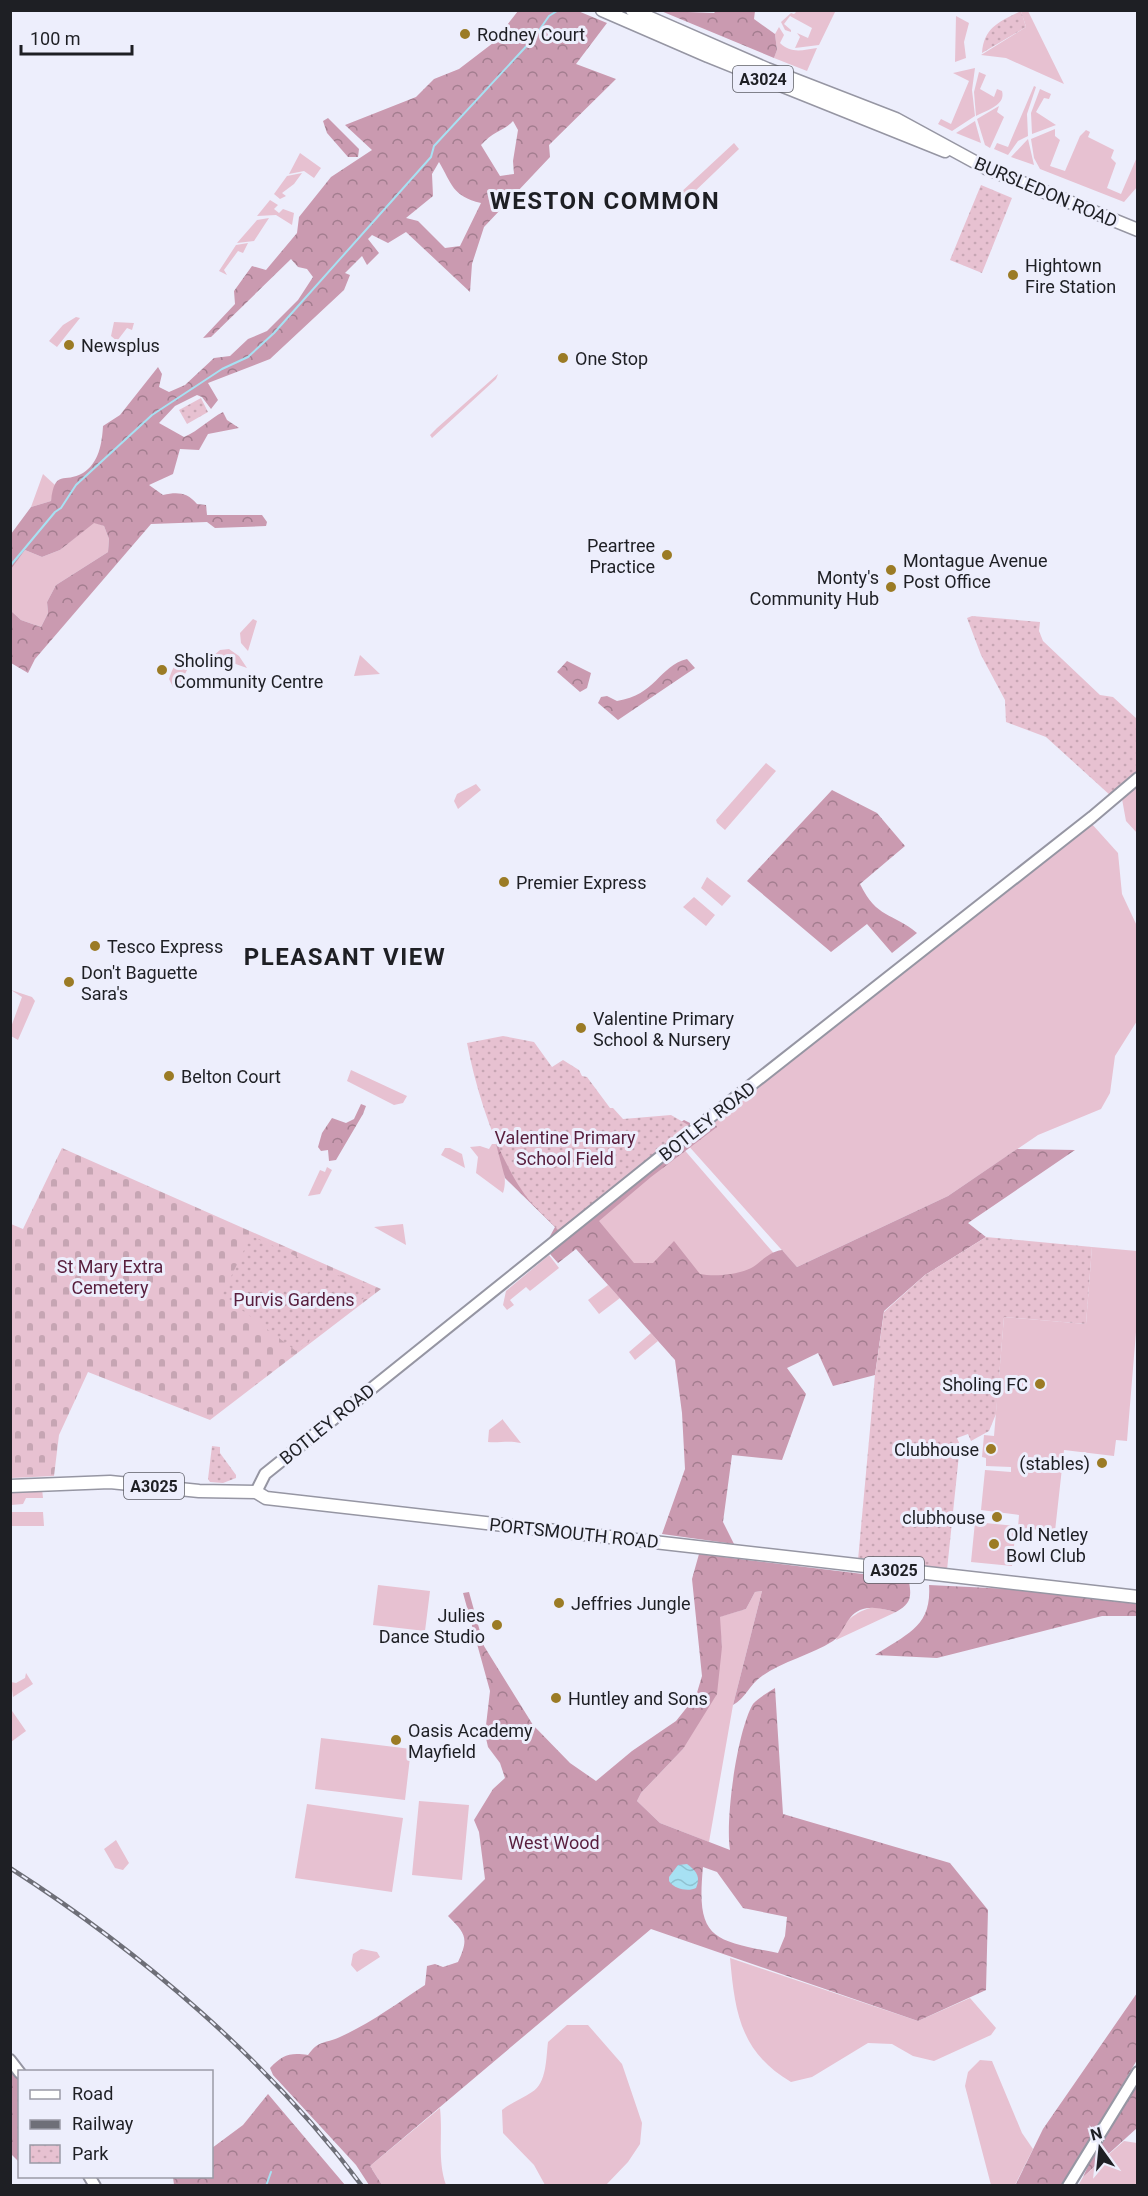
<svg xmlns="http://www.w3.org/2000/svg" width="1148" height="2196" font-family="Roboto,sans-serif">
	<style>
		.grass { fill: #e7c1d1 }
		.forest { fill: url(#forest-crowns); fill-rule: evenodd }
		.cemetery { fill: url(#cemetery-stones) }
		.park { fill: url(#park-dots) }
		.water { fill: url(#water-waves) }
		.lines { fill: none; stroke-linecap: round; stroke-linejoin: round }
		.stream { stroke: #a7e1f3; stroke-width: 2 }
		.tertiary-casing { stroke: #9696a3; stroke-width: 14 }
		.secondary-casing { stroke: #9696a3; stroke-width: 14 }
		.primary-casing { stroke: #9696a3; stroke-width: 15 }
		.tertiary { stroke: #fff; stroke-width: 10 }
		.secondary { stroke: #fff; stroke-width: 10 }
		.primary { stroke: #fff; stroke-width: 12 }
		.rail-casing { stroke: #6e6f78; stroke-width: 4.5 }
		.rail { stroke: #edeefc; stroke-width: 2; stroke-dasharray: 7; stroke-linecap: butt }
		.poi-dot { fill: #9b7b25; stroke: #edeefc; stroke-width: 2 }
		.labels { text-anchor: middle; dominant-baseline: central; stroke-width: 6; stroke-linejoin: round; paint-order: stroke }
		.shield { fill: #edeefc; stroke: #5c5d65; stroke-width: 1.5 }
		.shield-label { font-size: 16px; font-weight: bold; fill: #1e1f24 }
		.poi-label { font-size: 18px; fill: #1e1f24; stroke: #edeefc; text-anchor: start }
		.street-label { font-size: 18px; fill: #1e1f24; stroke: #edeefc }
		.park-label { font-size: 18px; fill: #581e3d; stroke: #edeefc }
		.district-label { font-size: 24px; font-weight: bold; letter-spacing: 1.5px; fill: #1e1f24; stroke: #edeefc }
	</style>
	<defs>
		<pattern id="forest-crowns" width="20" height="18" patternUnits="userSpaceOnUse" patternTransform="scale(1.5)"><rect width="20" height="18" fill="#ca9ab0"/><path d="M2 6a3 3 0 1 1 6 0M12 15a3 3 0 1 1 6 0" fill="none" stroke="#a37d8f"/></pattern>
		<pattern id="cemetery-stones" width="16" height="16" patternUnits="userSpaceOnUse" patternTransform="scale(1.5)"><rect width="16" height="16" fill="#e7c1d1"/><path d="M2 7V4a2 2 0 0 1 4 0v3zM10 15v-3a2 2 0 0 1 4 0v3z" fill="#c6a5b3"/></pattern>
		<pattern id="park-dots" width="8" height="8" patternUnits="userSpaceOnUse" patternTransform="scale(1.5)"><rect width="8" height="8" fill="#e7c1d1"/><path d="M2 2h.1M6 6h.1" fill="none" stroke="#c6a5b3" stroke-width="1.8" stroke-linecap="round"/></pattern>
		<pattern id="water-waves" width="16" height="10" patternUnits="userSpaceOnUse" patternTransform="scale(1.5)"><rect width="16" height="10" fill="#a7e1f3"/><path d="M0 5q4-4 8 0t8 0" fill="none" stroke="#8fc1d0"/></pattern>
	</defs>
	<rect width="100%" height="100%" fill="#edeefc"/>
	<path class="grass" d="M 832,11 L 835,12 L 819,45 L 795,48 L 800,37 L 797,33 L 808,38 L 812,28 L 790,16 L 784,24 L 791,30 L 791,32 L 785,30 L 781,22 L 791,13 L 794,14 L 797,11 Z
		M 1021,11 L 1028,11 L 1064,84 L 1006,58 L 981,55 L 1026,27 Z
		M 956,16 L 969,23 L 964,42 L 966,58 L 955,62 Z
		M 779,27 L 784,35 L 780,43 C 791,54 803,50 817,48 L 807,71 L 774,58 L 777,50 L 775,34 Z
		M 975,68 L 972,90 L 975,116 L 952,131 L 938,124 L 941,119 L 951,124 L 969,81 L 953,73 Z
		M 979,72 L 986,75 L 980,89 L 994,97 L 997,89 L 1002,91 C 1006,105 987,110 976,116 L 974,92 Z
		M 1034,86 L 1036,87 L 1027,114 L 1028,136 L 1018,141 L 1008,155 L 994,149 L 997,143 L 1008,147 Z
		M 1040,89 L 1051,94 L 1049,99 L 1044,98 L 1036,112 L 1056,125 L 1032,134 L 1031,113 Z
		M 999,106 L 997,112 L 1004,117 L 990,148 L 985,145 L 977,119 Z
		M 975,121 L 981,143 L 956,133 Z
		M 1055,129 L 1055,136 L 1060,140 L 1050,166 L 1065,171 L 1080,136 L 1086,130 L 1090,132 L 1088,137 L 1114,150 L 1111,158 L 1116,163 L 1107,188 L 1121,194 L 1137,157 L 1137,187 L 1124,202 L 1040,169 L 1034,158 L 1031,139 Z
		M 1028,139 L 1034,165 L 1011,157 Z
		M 734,143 L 739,149 L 691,195 L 683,197 L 678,195 Z
		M 300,153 L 321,168 L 314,178 L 304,171 L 289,174 Z
		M 302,173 L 294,184 L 282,193 L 286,196 L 280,199 L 274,194 L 287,176 Z
		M 270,200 L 278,205 L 274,209 L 279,213 L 283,209 L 294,213 L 292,225 L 276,215 L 257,216 Z
		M 269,218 L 254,241 L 237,243 L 257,220 Z
		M 248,243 L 243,253 L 238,251 L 224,270 L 227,275 L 219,271 L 236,245 Z
		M 76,317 L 80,318 L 57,347 L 49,341 L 63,325 Z
		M 114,322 L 134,323 L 132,330 L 127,328 L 117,341 L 111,336 Z
		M 498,374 L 496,379 L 432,438 L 430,435 L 437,428 Z
		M 43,474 L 55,485 L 51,501 L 31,507 Z
		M 94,522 L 104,526 L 109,539 L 108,552 L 56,585 L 47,602 L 48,613 L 41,627 L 21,620 L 11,611 L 10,569 L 25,550 L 42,557 L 60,550 Z
		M 253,619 L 257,621 L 248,651 L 241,643 L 240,633 Z
		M 229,649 L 239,656 L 247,668 L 213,656 L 220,650 Z
		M 360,655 L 380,674 L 354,676 Z
		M 189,656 L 193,658 L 178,688 L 173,687 L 169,679 C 173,668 176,658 189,656 Z
		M 766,763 L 776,771 L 725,830 L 717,823 L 716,820 Z
		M 476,784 L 481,790 L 458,809 L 454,801 L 457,794 Z
		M 1137,787 L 1137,833 L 1126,821 L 1122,799 Z
		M 1091,823 L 1118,853 L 1122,894 L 1137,926 L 1137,1021 L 1115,1056 L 1110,1093 L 1101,1109 L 1038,1135 L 948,1196 L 797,1267 L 686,1143 Z
		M 707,877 L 731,896 L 722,906 L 701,888 Z
		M 694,897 L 715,915 L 706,926 L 683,907 Z
		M 11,990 L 32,997 L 35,1001 L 18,1040 L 11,1036 L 11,1027 L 22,997 Z
		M 351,1070 L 407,1096 L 403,1103 L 394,1105 L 347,1081 Z
		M 492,1144 L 496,1144 C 502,1158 508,1179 503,1193 L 476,1173 L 478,1157 L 470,1147 L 480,1146 L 489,1149 Z
		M 681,1146 L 790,1272 L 671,1332 L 582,1227 Z
		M 445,1148 L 450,1148 L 462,1154 L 465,1168 L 441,1155 Z
		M 327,1167 L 332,1170 L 320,1194 L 308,1196 L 320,1170 L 325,1172 Z
		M 403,1224 L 406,1245 L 374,1227 Z
		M 1092,1247 L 1137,1251 L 1137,1320 L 1127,1441 L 1116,1440 L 1114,1456 L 1064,1450 L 1055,1531 L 1018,1528 L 1019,1515 L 981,1510 L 985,1470 L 1011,1472 L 1011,1467 L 986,1466 L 986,1458 L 982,1457 L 984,1435 L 994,1436 L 1004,1317 L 1086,1324 Z
		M 549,1255 L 559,1268 L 530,1291 L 526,1287 L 510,1300 L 514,1305 L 507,1310 L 503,1305 L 506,1291 Z
		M 608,1285 L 620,1298 L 599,1314 L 588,1300 Z
		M 651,1333 L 658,1341 L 635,1360 L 629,1352 Z
		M 503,1419 L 503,1420 L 521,1443 C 508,1440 500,1443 488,1442 L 489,1430 Z
		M 42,1489 L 43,1498 L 26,1498 L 23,1504 L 11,1505 L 11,1492 Z
		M 11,1512 L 43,1512 L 44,1526 L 12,1526 Z
		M 975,1522 L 1016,1526 L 1012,1566 L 971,1562 Z
		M 378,1585 L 430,1591 L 425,1631 L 373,1625 Z
		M 762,1591 L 733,1705 L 709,1842 L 660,1823 L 637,1801 L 641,1793 L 683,1749 L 722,1647 L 719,1617 L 746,1609 L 755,1592 Z
		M 874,1607 L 896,1612 L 836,1640 C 844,1621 854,1612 874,1607 Z
		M 26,1673 L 33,1684 L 13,1697 L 11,1682 L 16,1683 L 25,1678 Z
		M 10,1708 L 26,1731 L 11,1742 L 10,1742 Z
		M 321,1738 L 411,1749 L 405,1800 L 315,1789 Z
		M 419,1801 L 469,1805 L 462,1880 L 412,1875 Z
		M 307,1804 L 403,1818 L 392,1892 L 295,1878 Z
		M 116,1840 L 129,1863 L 123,1870 L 115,1868 L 104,1849 Z
		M 361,1949 L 377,1952 L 380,1957 L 357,1972 L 351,1965 L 353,1954 Z
		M 730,1958 L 918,2021 L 970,1998 L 996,2028 L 991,2035 L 934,2061 L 913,2056 L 892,2044 L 868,2043 L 812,2077 L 791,2082 C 740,2052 735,2012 730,1958 Z
		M 567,2025 L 588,2025 L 622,2064 L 642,2123 L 640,2144 L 628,2162 L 606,2185 L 545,2185 L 534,2165 L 503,2133 L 502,2110 C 512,2102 522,2099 532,2092 C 547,2083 546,2058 548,2042 Z
		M 980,2060 L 992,2061 L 1022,2133 L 1033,2149 L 1015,2185 L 991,2185 L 965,2086 L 968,2072 Z
		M 440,2108 C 443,2136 437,2159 446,2185 L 382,2185 L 370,2166 Z
		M 1124,2141 L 1137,2143 L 1137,2185 L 1078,2186 L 1083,2177 Z"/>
	<path class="forest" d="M 518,11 L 578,11 L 607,23 L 576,64 L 616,79 L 549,145 L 550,157 L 484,227 L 472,264 L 470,292 L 406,232 L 388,243 L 372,235 L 368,239 L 379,253 L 367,265 L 362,256 L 345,273 L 350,275 L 344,290 L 270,359 L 208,383 L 218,400 L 211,409 L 202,397 L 197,395 L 175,406 L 159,423 L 184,437 C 200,430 209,419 223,412 L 227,420 L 239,428 L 208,434 L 199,450 L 180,449 L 173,474 L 149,485 L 163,495 C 177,492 187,492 197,504 L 206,505 L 207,515 L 262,515 L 267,522 L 266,526 L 215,528 L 207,522 L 151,524 L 35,659 L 28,673 L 11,663 L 11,611 L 21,620 L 41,627 L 48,613 L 47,602 L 56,585 L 108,552 L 109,539 L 104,526 L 94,523 L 60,550 L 42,557 L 25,550 L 11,569 L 11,534 L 31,507 L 51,501 C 55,468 64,484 83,473 C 99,463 102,443 103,426 L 120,415 L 158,367 L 162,374 L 159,387 L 169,392 L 185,385 L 214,358 L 230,356 L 248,339 L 267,331 L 298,300 L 313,277 L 307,269 L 298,267 L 291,259 L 211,337 L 203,338 L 235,304 L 234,291 L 252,266 L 266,270 L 297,233 L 299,217 L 331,177 L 372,150 L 345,125 L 416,97 L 434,79 L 459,69 L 493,43 ZM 513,121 L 518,130 L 513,161 L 514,174 L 500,176 L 481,145 C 493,131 504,131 513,121 ZM 439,162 C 452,184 452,196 481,203 L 460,246 L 445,248 L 418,221 L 406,218 L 433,196 L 432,174 Z
		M 661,11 L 714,13 L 716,11 L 755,11 L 754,19 L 775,34 L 777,50 L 774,58 Z
		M 328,118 L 359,149 L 358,157 L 348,157 L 327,133 L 323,121 Z
		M 687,659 L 695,668 L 618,720 L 598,703 L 601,697 L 607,696 L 617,701 C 656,695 659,666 687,659 Z
		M 567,661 L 591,673 L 587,688 L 580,692 L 557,672 Z
		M 832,790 L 877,813 L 905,846 L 860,884 C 877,919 892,912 917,933 L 892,953 L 867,924 L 831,952 L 747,881 Z
		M 361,1104 L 366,1106 L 363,1114 L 336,1160 L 329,1161 L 328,1150 L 321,1151 L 318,1147 L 322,1133 L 332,1118 L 346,1123 L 354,1119 Z
		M 701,1118 L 714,1121 L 717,1127 L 651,1177 L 599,1221 L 634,1263 L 653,1263 L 674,1241 L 700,1274 C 714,1277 739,1275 753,1267 C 763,1260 769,1252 782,1250 L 797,1267 L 948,1196 L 1017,1149 L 1075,1150 L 968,1223 L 986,1237 L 925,1275 L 884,1311 L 875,1375 L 833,1386 L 818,1353 L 787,1368 L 806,1394 L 782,1460 L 732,1455 L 723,1522 L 734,1544 L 662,1534 L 685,1469 L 682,1413 L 675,1360 L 576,1249 L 558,1263 L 550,1254 L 555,1249 L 549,1238 L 555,1227 L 505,1178 L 496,1144 L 499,1133 L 678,1124 L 684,1120 L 692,1124 Z
		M 699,1554 L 904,1579 L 909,1582 C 912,1598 910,1604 896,1612 C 883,1609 872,1605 860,1610 C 845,1617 844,1634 833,1641 C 811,1655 783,1661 762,1676 C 750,1684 745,1699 733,1705 L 762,1591 L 755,1592 L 746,1609 L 720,1617 L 722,1647 L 717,1694 L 683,1749 L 641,1793 L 637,1801 L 660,1823 L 730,1850 C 725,1820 737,1731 753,1704 C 758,1698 769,1692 775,1688 L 783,1814 L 950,1863 L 988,1910 L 986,1990 L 918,2021 L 651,1929 L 370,2166 L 382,2185 L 369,2185 L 356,2165 L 273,2075 L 270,2068 C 282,2055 290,2052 308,2055 C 319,2040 324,2044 340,2037 C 369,2024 398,2003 425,1985 L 427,1966 L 435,1964 L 443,1967 L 458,1962 C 469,1938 466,1934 448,1916 L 485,1879 L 479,1832 L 474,1820 L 493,1789 L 505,1778 L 500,1763 L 488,1747 L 485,1734 L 490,1691 L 463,1593 L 469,1592 L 484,1646 L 533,1725 L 570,1763 L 596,1781 L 632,1751 L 676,1721 L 696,1696 L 702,1676 L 692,1579 ZM 703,1867 L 717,1872 L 743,1908 L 787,1917 L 785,1936 L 778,1953 C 712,1940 696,1939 703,1867 Z
		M 929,1585 L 1010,1589 L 1137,1604 L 1137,1616 L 1102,1616 L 937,1658 L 875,1655 C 906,1634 932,1627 929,1585 Z
		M 1137,1993 L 1137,2060 L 1063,2185 L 1015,2186 L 1043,2129 Z
		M 10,2063 L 19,2078 L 19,2162 L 11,2154 Z
		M 1137,2080 L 1137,2128 L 1083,2177 L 1099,2142 Z
		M 268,2094 L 345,2185 L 174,2185 L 173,2177 L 212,2176 L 212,2148 L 243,2125 Z"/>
	<path class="cemetery" d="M 62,1148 L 381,1289 L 210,1420 L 88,1372 L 59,1435 L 54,1476 L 11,1478 L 11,1224 L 23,1229 Z"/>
	<path class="park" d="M 1021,11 L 1026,27 L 982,53 C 984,27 999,22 1021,11 Z
		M 981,185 L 1012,198 L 982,273 L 950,260 Z
		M 201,398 L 208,412 L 187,424 L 179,410 Z
		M 972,616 L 1040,622 L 1039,631 L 1043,641 L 1100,695 L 1113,697 L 1137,719 L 1137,775 L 1111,796 L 1046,737 L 1006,722 L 1005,700 L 981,655 L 967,618 Z
		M 503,1036 L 534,1042 L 552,1067 L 563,1060 L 579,1070 L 582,1076 L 587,1077 L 610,1108 L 613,1108 L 623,1119 L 671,1115 L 690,1126 L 558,1230 C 546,1217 530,1204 521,1189 C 494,1148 476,1090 467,1043 Z
		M 251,1236 L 373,1291 L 296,1351 L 222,1295 Z
		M 986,1237 L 1092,1247 L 1086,1324 L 1004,1317 L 996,1414 L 989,1431 L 971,1441 L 968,1434 L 957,1438 L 960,1445 L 947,1570 L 858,1560 L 875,1375 L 884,1312 L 925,1275 Z
		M 212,1446 L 220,1447 L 220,1453 L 236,1475 L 236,1478 L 223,1483 L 210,1482 L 208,1479 Z"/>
	<path class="water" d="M 687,1864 C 696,1871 701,1876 696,1888 C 688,1892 674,1889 669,1881 L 669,1877 L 678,1865 Z"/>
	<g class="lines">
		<path class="stream" d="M 10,566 L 55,512 L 61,508 L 76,485 L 152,415 L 222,369 L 248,357 L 274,333 L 431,157 L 434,146 L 533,39 L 549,16 L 557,11
			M 266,2186 L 271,2172"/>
		<g class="tertiary-casing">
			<path id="tertiary" d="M 10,2060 L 20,2073
				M 89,2176 L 95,2186
				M 1068,2186 L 1138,2072"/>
		</g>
		<g class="secondary-casing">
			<path id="secondary" d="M 256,1492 L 265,1474 L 680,1141 L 1092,817 L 1138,778"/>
		</g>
		<g class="primary-casing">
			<path id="primary" d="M 602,10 L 708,56 L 945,151
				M 632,10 L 767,69 L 896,119 L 986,168 L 1138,230
				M 10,1486 L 110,1482 L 199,1491 L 256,1492 L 266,1498 L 1138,1597"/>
		</g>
		<use href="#tertiary" class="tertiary"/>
		<use href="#secondary" class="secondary"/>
		<use href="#primary" class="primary"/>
		<g class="rail-casing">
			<path id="rail" d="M 10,1868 C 140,1951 269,2061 362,2186"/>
		</g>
		<use href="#rail" class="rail"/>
	</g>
	<g class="poi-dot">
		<circle cx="465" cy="34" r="6"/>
		<circle cx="1013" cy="275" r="6"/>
		<circle cx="69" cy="345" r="6"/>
		<circle cx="563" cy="358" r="6"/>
		<circle cx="667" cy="555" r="6"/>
		<circle cx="891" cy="570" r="6"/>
		<circle cx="891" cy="587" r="6"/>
		<circle cx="162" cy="670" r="6"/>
		<circle cx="504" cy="882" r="6"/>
		<circle cx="95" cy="946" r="6"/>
		<circle cx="69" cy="982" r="6"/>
		<circle cx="581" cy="1028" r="6"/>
		<circle cx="169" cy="1076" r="6"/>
		<circle cx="1040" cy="1384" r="6"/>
		<circle cx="991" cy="1449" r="6"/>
		<circle cx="1102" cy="1463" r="6"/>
		<circle cx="997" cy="1517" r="6"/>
		<circle cx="994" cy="1544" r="6"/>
		<circle cx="559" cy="1603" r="6"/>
		<circle cx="497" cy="1625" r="6"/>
		<circle cx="556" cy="1698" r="6"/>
		<circle cx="396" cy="1740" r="6"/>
	</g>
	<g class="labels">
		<g class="shield">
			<rect x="733" y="66" width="60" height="26" rx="4.5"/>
			<rect x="124" y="1473" width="60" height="26" rx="4.5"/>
			<rect x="864" y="1557" width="60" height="26" rx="4.5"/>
		</g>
		<g class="shield-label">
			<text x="763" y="79">A3024</text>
			<text x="154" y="1486">A3025</text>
			<text x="894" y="1570">A3025</text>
		</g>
		<g class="poi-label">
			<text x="477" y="34">Rodney Court</text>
			<text x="1025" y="265">Hightown<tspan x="1025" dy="21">Fire Station</tspan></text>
			<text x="81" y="345">Newsplus</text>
			<text x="575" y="358">One Stop</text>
			<text x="655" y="545" text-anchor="end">Peartree<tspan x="655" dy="21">Practice</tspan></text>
			<text x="903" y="560">Montague Avenue<tspan x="903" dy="21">Post Office</tspan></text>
			<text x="879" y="577" text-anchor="end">Monty's<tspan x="879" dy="21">Community Hub</tspan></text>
			<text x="174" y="660">Sholing<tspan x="174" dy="21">Community Centre</tspan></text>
			<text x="516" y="882">Premier Express</text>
			<text x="107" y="946">Tesco Express</text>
			<text x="81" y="972">Don't Baguette<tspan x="81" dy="21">Sara's</tspan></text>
			<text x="593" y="1018">Valentine Primary<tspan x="593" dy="21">School &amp; Nursery</tspan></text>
			<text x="181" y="1076">Belton Court</text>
			<text x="1028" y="1384" text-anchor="end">Sholing FC</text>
			<text x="979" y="1449" text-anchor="end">Clubhouse</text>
			<text x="1090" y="1463" text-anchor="end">(stables)</text>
			<text x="985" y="1517" text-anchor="end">clubhouse</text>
			<text x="1006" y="1534">Old Netley<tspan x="1006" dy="21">Bowl Club</tspan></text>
			<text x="571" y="1603">Jeffries Jungle</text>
			<text x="485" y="1615" text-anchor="end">Julies<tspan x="485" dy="21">Dance Studio</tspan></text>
			<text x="568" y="1698">Huntley and Sons</text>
			<text x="408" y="1730">Oasis Academy<tspan x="408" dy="21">Mayfield</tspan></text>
		</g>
		<g class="street-label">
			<text transform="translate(1046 192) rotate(23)">BURSLEDON ROAD</text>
			<text transform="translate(707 1121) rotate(-38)">BOTLEY ROAD</text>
			<text transform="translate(327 1424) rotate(-39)">BOTLEY ROAD</text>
			<text transform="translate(574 1533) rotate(6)">PORTSMOUTH ROAD</text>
		</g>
		<g class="park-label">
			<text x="565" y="1137">Valentine Primary<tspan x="565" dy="21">School Field</tspan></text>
			<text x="110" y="1266">St Mary Extra<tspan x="110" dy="21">Cemetery</tspan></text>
			<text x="294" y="1299">Purvis Gardens</text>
			<text x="554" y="1842">West Wood</text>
		</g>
		<g class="district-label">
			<text x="605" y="201">WESTON COMMON</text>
			<text x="345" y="957">PLEASANT VIEW</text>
		</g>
	</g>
	<rect width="1148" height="2196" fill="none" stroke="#1e1f24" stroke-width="24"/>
	<rect x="18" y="2070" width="195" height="108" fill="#edeefc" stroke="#9a9ba6" stroke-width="1.5"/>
	<rect x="30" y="2090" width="30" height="9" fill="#ffffff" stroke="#9a9ba6" stroke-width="1.5"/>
	<text x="72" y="2100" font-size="18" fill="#1e1f24">Road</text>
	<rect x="30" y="2120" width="30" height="9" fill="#6e6f78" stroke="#9a9ba6" stroke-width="1.5"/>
	<text x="72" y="2130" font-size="18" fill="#1e1f24">Railway</text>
	<rect x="30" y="2145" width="30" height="18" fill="url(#park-dots)" stroke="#9a9ba6" stroke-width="1.5"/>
	<text x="72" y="2160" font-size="18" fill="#1e1f24">Park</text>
	<g transform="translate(1100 2148) rotate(345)" stroke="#edeefc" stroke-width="4.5" paint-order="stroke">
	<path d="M0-4.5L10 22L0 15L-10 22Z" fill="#1e1f24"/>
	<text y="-9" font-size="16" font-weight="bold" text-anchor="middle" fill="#1e1f24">N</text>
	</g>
	<path d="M21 45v9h111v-9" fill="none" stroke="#1e1f24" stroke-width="3"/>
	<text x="30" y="45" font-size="18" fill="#1e1f24" stroke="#edeefc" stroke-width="4.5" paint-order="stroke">100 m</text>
</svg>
